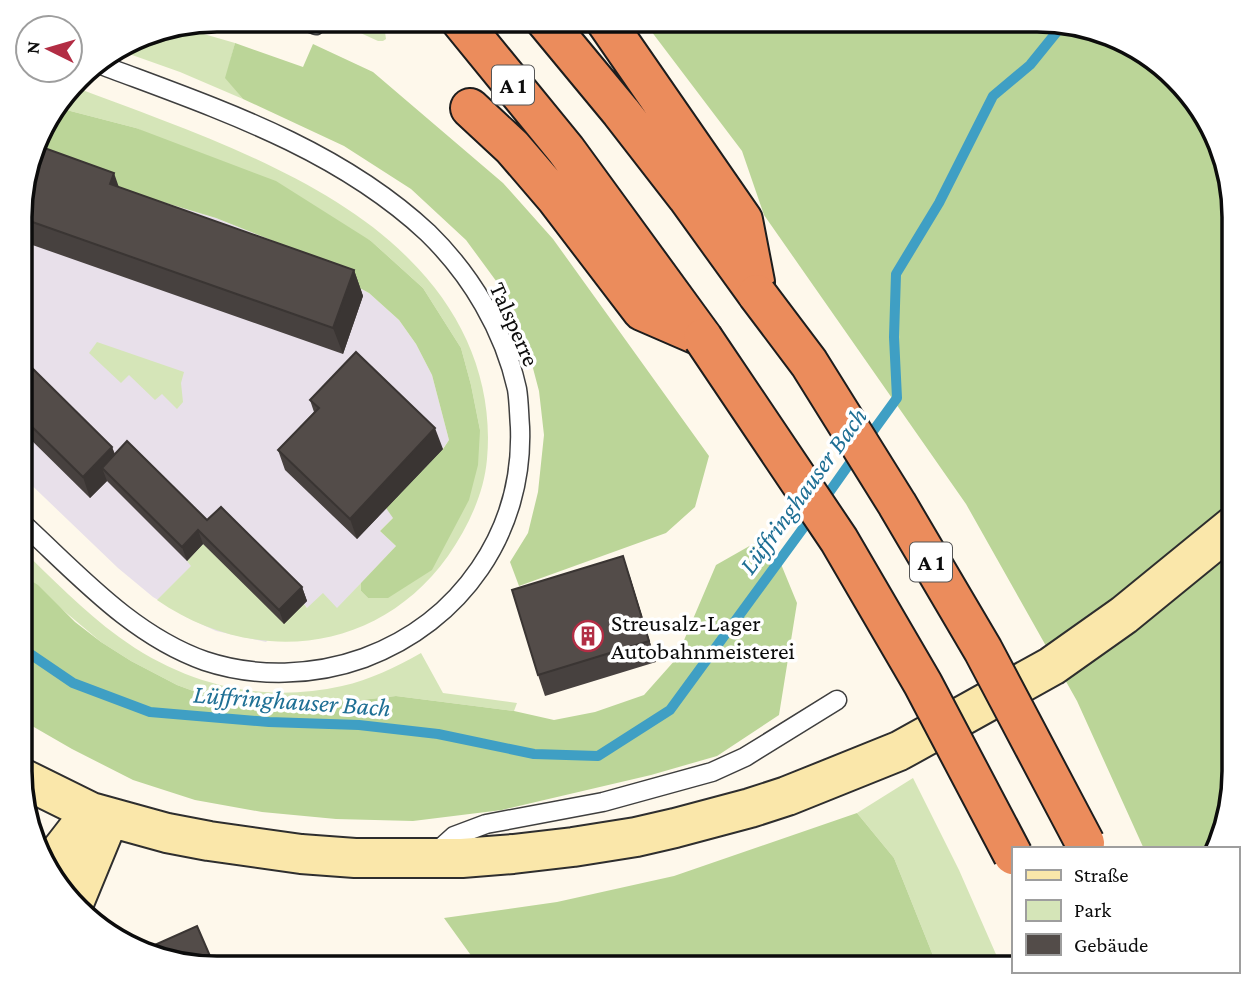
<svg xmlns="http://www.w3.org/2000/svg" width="1253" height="987" font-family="'Crimson Pro',serif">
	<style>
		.industrial { fill: #e8e0ea }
		.green { fill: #d5e5b8 }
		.forest { fill: #bbd598 }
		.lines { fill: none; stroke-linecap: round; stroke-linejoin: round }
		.stream { stroke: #3f9fc4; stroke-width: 10 }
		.lane-casing { stroke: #3f3f3f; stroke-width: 21 }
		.secondary-casing { stroke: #2e2e2e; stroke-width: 42 }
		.highway-casing { stroke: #1d1d1d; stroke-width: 42 }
		.lane { stroke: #fff; stroke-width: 18 }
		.secondary { stroke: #fae7aa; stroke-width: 38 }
		.highway { stroke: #eb8c5c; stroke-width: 38 }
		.highway-bridge-casing { stroke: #1d1d1d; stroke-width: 42; stroke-linecap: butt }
		.highway-bridge { stroke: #eb8c5c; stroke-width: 38 }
		.wall { fill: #47413f }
		.shaded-wall { fill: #3a3533 }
		.building { fill: #534c49; stroke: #3a3533; stroke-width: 2 }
		.labels { text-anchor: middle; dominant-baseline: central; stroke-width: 7; stroke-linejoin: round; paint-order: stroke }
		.shield { fill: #fff; stroke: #555; stroke-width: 2 }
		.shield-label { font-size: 23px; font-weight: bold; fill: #0c0c0c }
		.street-label { font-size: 24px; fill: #0c0c0c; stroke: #fff }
		.poi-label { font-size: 24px; fill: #0c0c0c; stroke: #fff; text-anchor: start }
		.water-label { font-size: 26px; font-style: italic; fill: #1e6f94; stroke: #fff }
		.rim { fill: none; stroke: #0c0c0c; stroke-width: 3.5 }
	</style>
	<rect width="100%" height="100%" fill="#fef8eb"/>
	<path class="industrial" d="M 30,165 L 79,177 L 216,218 L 271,240 L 369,293 L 399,320 L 416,344 L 432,375 L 449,440 L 393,518 L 380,531 L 396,546 L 338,608 L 315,617 L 304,604 L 266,642 L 216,631 L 186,617 L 153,597 L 118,568 L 20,474 L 21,190 Z"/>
	<path class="green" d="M 330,19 L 371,19 L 385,32 L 386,39 L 383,41 L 378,41 Z
		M 176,26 L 235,43 L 226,78 L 243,99 L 180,72 L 118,50 L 153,30 Z
		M 72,86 C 182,128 325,174 409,259 C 463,312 494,382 487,459 C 484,494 468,527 448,556 C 378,654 254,667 157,600 L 191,566 L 187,561 L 203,544 L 304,604 L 307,608 L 323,593 L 337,608 L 361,583 L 361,591 L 368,598 L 480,430 L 471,385 L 461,348 L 423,288 L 371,241 L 136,128 L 55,107 Z
		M 97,342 L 184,372 L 181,383 L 183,402 L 177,409 L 162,394 L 155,400 L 129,375 L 121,383 L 89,353 Z
		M 20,548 C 52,578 83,611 119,637 C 185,685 262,704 342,686 C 370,680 396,667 421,653 L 443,693 L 517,703 L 514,711 L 396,696 L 275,710 L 215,699 L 177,685 L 131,661 L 101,642 L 20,574 Z
		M 913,778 L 959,870 L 1002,968 L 938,968 L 894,858 L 857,813 Z"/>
	<path class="forest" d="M 642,19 L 1049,20 L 1112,34 L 1167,68 L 1219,141 L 1234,216 L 1233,784 L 1217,849 L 1144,849 L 1077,701 L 966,504 L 764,215 L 742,151 Z
		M 235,43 L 303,67 L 313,44 L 373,72 L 503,183 L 553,239 L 709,456 L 695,507 L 666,533 L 519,586 L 510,562 L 528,533 L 538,492 L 544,435 L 539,391 L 525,338 L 502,289 L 466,240 L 411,189 L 344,146 L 243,99 L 225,78 Z
		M 55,107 L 136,128 L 276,181 L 371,241 L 423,288 L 461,348 L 471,385 L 480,430 L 478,465 L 469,500 L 432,570 L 388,598 L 368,598 L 361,591 L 361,583 L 396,546 L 380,531 L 393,518 L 386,508 L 443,449 L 449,440 L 432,375 L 416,344 L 399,320 L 369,293 L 271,240 L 216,218 L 79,177 L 30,165 L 45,118 Z
		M 769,535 L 797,603 L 779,715 L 717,756 L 651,775 L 502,810 L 413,821 L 336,819 L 262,812 L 195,800 L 133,780 L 72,749 L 20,719 L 20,574 L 38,585 L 75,622 L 101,642 L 131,661 L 177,685 L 215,699 L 275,710 L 396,696 L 514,711 L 554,720 L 595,712 L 644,695 L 676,659 L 716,565 Z
		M 857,813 L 894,858 L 938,968 L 477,967 L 470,954 L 444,918 L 557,902 L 674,876 Z"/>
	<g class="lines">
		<path class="stream" d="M 868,438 L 897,398 L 894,337 L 896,274 L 939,203 L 993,96 L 1030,65 L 1064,23
			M 823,501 L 857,453
			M 20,647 L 73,683 L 150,712 L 269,722 L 359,725 L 438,734 L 534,754 L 598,756 L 670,710 L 812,516"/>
		<g class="lane-casing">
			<path id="lane" d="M 301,19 L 316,25
				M 20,521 C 77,573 131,635 205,661 C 256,678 314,676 364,658 C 461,622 524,532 520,427 C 519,415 519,401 517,389 C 504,330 471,275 428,233 C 335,146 212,107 96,63
				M 434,854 L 454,836 L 486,824 L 603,802 L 712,772 L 745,757 L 837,700"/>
		</g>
		<g class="secondary-casing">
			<path id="secondary" d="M 20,777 L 91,812 L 167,833 L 209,841 L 301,854 L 355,858 L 462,858 L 513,854 L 573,847 L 636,837 L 675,828 L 750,808 L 787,796 L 899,751 L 1052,666 L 1124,615 L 1233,526
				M 50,872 L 60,852 L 91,812
				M 74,903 L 109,818"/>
		</g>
		<g class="highway-casing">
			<path id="highway" d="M 459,19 L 566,150 L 703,338
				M 544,19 L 621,112 L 687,197 L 757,294
				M 604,19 L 743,220 L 755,282
				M 470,108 L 512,147 L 555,197 L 642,311 L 702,337"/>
		</g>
		<use href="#lane" class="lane"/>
		<use href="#secondary" class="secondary"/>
		<use href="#highway" class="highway"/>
		<g class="highway-bridge-casing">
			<path id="highway-bridge" d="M 757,294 L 809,363 L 897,504 L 983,650 L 1085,843
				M 703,338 L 839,540 L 923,684 L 1013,855"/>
		</g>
		<use href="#highway-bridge" class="highway-bridge"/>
	</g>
	<path class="wall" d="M 119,187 L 354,270 L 363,296 L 343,354 L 21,241 L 21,190 Z
		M 21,363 L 112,447 L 115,454 L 302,587 L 307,601 L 284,624 L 203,544 L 187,561 L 107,481 L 90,498 L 20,429 Z
		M 310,400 L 443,449 L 357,539 L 285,470 L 278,450 L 314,412 Z
		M 630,577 L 656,662 L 545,696 L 538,675 Z
		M 141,953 L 210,956 L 215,967 L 204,967 Z"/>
	<path class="shaded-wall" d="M 114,173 L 123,199 L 110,184 Z
		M 354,270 L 363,296 L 343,354 L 333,328 Z
		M 435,428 L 443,449 L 357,539 L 350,519 Z
		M 112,447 L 119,468 L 102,468 L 107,481 L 90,498 L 83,477 Z
		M 198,530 L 203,544 L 187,561 L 182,547 Z
		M 623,556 L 630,577 L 656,662 L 649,641 Z
		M 302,587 L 307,601 L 284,624 L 279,610 Z"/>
	<path class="building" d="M 36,145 L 114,173 L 110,184 L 354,270 L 333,328 L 21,218 L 21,190 Z
		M 356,352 L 435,428 L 350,519 L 278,450 L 319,408 L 310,400 Z
		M 24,360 L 112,447 L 83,477 L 21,416 L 21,363 Z
		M 127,441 L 207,520 L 221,507 L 302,587 L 279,610 L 198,530 L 182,547 L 102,468 Z
		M 623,556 L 649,641 L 538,675 L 512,590 Z
		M 197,926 L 210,956 L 191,964 L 139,952 Z"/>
	<defs>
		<g id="building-ring" transform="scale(1.575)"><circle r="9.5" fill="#fff" stroke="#b22d44" stroke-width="1.5"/><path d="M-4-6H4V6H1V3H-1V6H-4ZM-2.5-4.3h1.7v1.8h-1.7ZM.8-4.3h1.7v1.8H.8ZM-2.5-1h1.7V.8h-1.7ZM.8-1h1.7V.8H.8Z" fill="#b22d44"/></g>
	</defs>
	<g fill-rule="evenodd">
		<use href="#building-ring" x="588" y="636"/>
	</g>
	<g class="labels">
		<g class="shield">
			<rect x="492" y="65.5" width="42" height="39" rx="5"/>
			<rect x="910" y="542.5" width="42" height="39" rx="5"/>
		</g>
		<g class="shield-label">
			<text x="513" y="85">A 1</text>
			<text x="931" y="562">A 1</text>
		</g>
		<g class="street-label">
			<text transform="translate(515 324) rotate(66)">Talsperre</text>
		</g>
		<g class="poi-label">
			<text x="611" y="622">Streusalz-Lager<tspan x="611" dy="28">Autobahnmeisterei</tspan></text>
		</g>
		<g class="water-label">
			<text transform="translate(803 491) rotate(-54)">Lüffringhauser Bach</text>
			<text transform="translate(292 701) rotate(4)">Lüffringhauser Bach</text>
		</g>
	</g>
	<path d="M0 0H1253V987H0ZM217 32H1037A185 185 0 0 1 1222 217V771A185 185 0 0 1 1037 956H217A185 185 0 0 1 32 771V217A185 185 0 0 1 217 32Z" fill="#fff" fill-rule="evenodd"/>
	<path class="rim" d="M217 32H1037A185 185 0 0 1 1222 217V771A185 185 0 0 1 1037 956H217A185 185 0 0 1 32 771V217A185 185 0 0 1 217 32Z"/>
	<rect x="1012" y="847" width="228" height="126" fill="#ffffff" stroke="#9e9e9e" stroke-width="2"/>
	<rect x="1026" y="870" width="35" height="10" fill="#fae7aa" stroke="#9e9e9e" stroke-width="2"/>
	<text x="1074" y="882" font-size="21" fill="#0c0c0c">Straße</text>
	<rect x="1026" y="900" width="35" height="21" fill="#d5e5b8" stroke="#9e9e9e" stroke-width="2"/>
	<text x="1074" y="917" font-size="21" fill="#0c0c0c">Park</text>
	<rect x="1026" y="934" width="35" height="21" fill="#534c49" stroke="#9e9e9e" stroke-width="2"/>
	<text x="1074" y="952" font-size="21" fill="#0c0c0c">Gebäude</text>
	<g transform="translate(49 49) rotate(275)"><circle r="33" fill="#ffffff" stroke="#9e9e9e" stroke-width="2"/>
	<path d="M0-5L12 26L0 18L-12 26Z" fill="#b22d44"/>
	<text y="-10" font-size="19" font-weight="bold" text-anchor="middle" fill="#0c0c0c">N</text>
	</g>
</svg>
